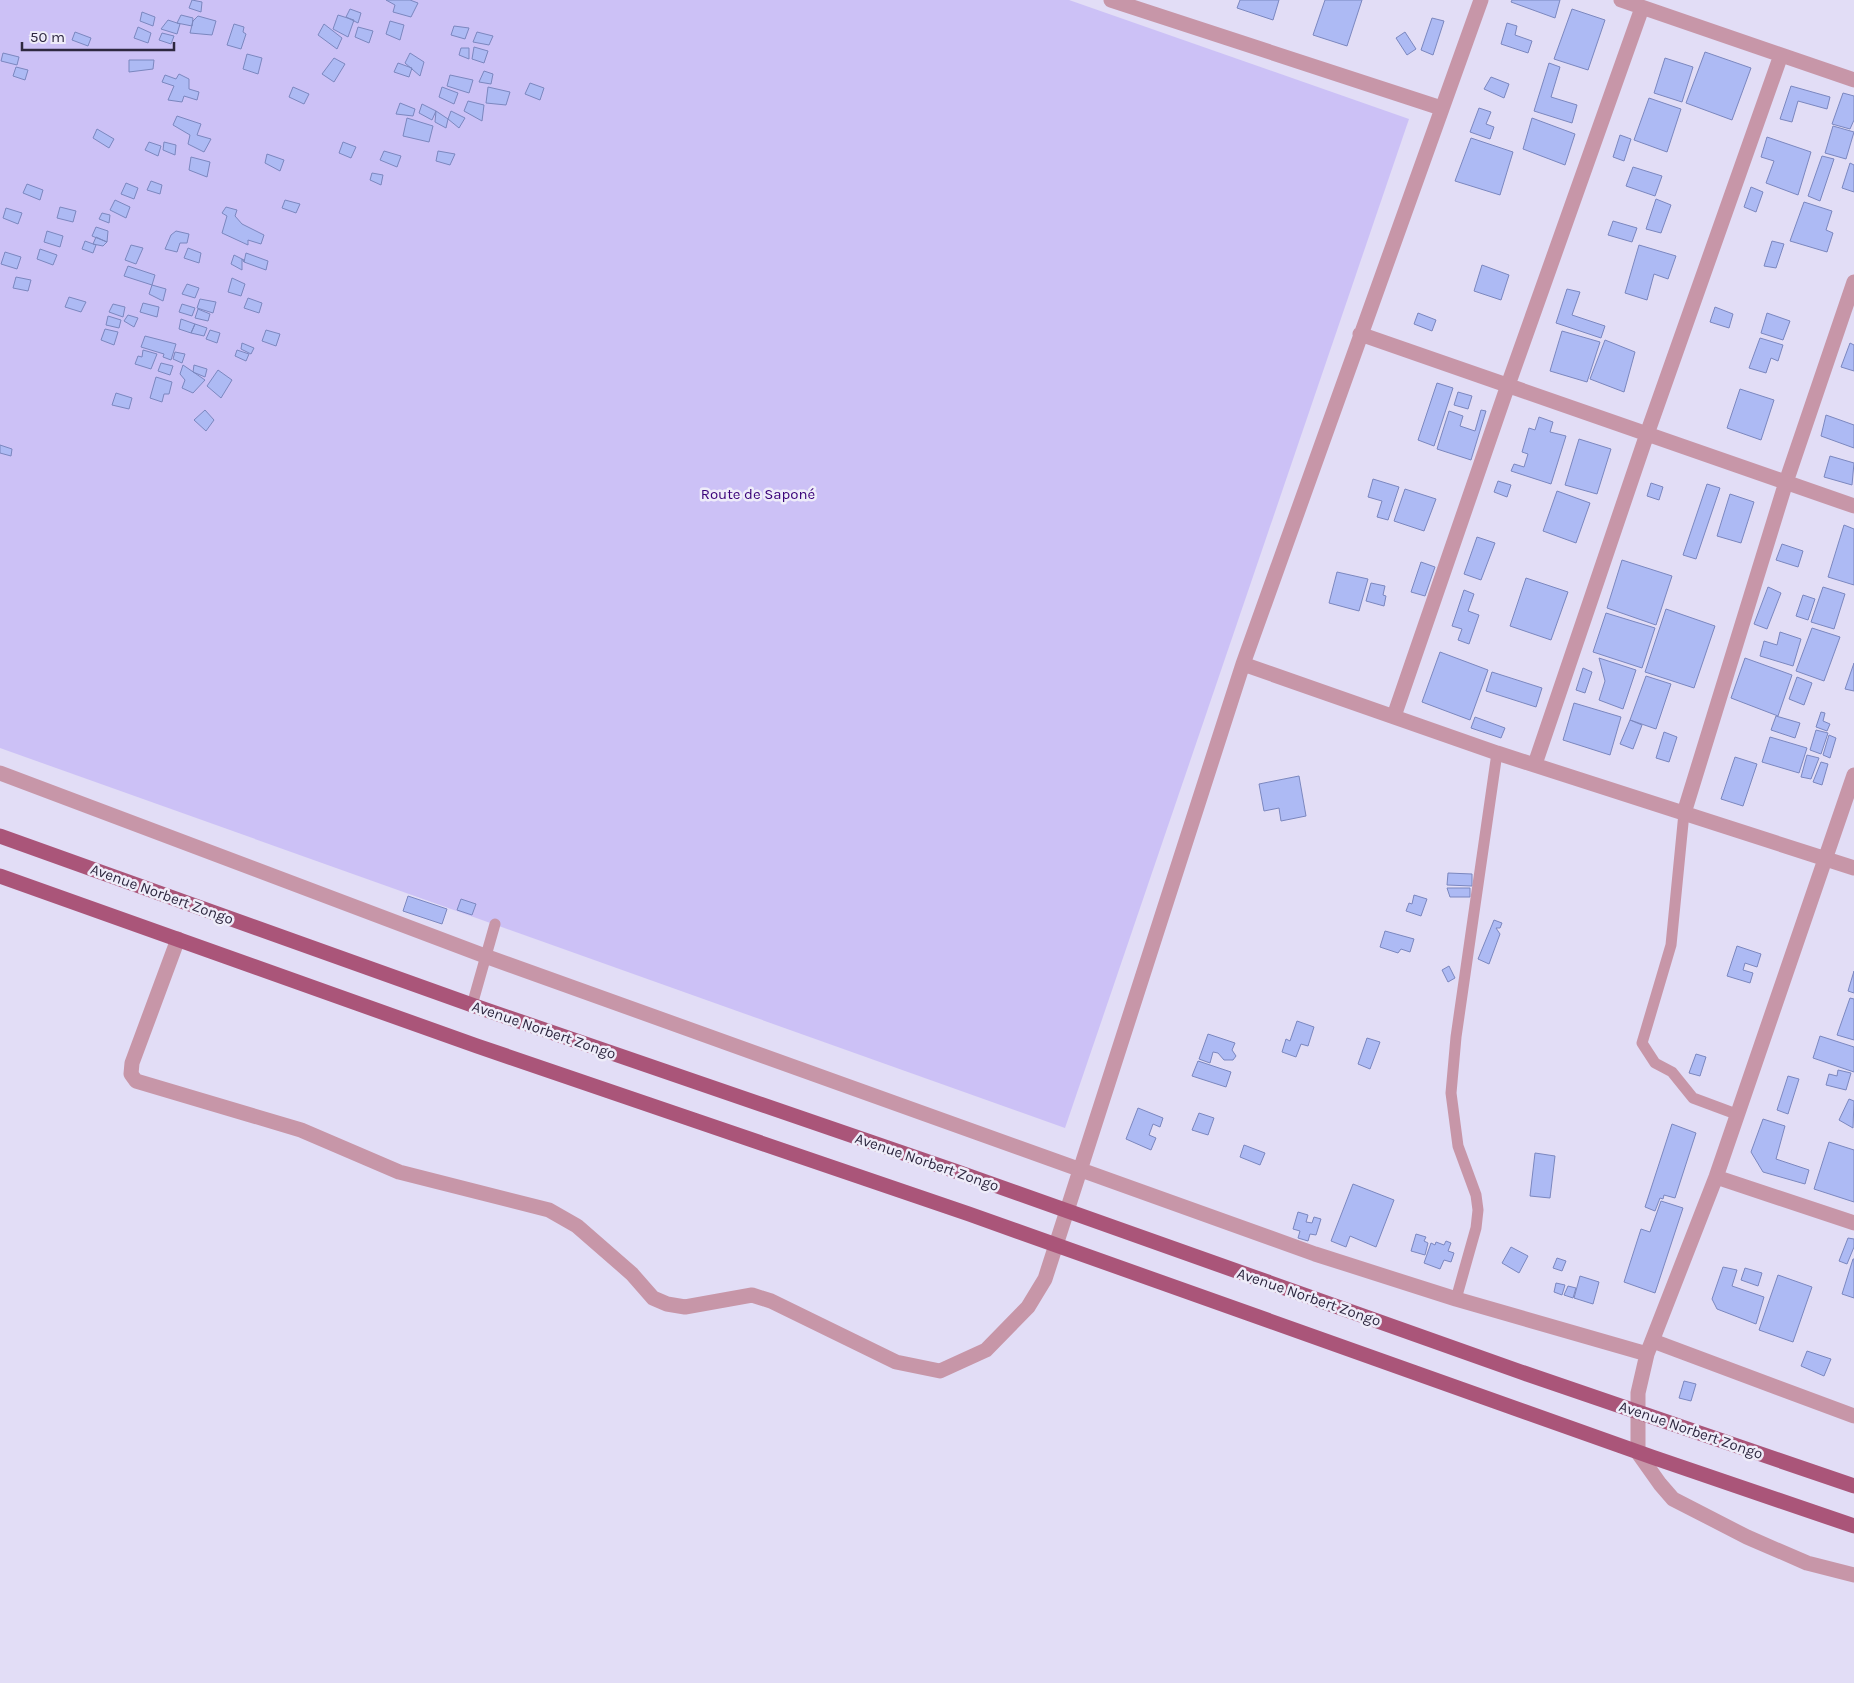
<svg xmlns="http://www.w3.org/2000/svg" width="1854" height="1683" font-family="Karla,sans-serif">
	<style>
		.green { fill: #ccc1f6 }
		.building { fill: #adbaf4; stroke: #7b87bf }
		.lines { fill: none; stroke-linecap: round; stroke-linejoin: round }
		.service { stroke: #c796a8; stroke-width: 11 }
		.minor { stroke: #c796a8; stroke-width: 15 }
		.primary { stroke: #aa5579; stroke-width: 15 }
		.labels { text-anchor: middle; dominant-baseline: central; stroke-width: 5; stroke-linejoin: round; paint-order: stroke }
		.park-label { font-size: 15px; fill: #390077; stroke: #eeecf9 }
		.street-label { font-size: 15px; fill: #2e2840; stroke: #eeecf9 }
	</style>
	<rect width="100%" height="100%" fill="#e2ddf6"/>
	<path class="green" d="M 0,0 L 1069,0 L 1409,119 L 1065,1128 L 0,748 Z"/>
	<path class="building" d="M 192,0 L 202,2 L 201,12 L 189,8 Z
		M 386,0 L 410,0 L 418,3 L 411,17 L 393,12 L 395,5 Z
		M 1240,0 L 1279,0 L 1273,20 L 1237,8 Z
		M 1325,0 L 1362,0 L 1347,46 L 1313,35 Z
		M 1512,0 L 1560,0 L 1555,18 L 1511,2 Z
		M 350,9 L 361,13 L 358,23 L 346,17 Z
		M 1572,9 L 1605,20 L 1588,70 L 1554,59 Z
		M 142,12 L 155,17 L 153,26 L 140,21 Z
		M 181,15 L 193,18 L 192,26 L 177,23 Z
		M 338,15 L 354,20 L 348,37 L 333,29 Z
		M 198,16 L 216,21 L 212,35 L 190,33 L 193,21 Z
		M 1432,18 L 1444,21 L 1433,55 L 1421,50 Z
		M 168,20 L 180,24 L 177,34 L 161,29 Z
		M 390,21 L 404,25 L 400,40 L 386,34 Z
		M 1507,23 L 1517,26 L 1515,35 L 1532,41 L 1528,53 L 1501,44 Z
		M 234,24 L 244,27 L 243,32 L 246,34 L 241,49 L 227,45 Z
		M 324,24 L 342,38 L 337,49 L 318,35 Z
		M 454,26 L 469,28 L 465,39 L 451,35 Z
		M 138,27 L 151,33 L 148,43 L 134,38 Z
		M 358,27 L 373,31 L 369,43 L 355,37 Z
		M 75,32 L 91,38 L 88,46 L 72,40 Z
		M 477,32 L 493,36 L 489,45 L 473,42 Z
		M 1405,32 L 1416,49 L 1407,55 L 1396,38 Z
		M 162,33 L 174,36 L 171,44 L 159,40 Z
		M 474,47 L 488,51 L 484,63 L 472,59 Z
		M 461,48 L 469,48 L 469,59 L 459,55 Z
		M 1705,52 L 1751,68 L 1732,120 L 1686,103 Z
		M 3,53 L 19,57 L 17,65 L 1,61 Z
		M 410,53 L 424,62 L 420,76 L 405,63 Z
		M 247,54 L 262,58 L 258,74 L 243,69 Z
		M 334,58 L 345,64 L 334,82 L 322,74 Z
		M 1665,58 L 1693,67 L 1682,102 L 1654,93 Z
		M 129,60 L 154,60 L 153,69 L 129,72 Z
		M 398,63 L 412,68 L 409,77 L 394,72 Z
		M 1549,63 L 1560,67 L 1551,97 L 1577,105 L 1572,123 L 1534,111 Z
		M 16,67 L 28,70 L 25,80 L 13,76 Z
		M 484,71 L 493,74 L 491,84 L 479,82 Z
		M 179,74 L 189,79 L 189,89 L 199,92 L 197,100 L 184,96 L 182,102 L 168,100 L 174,86 L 162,82 L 165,75 L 176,79 Z
		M 450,75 L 473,80 L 469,93 L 447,86 Z
		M 1491,77 L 1509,84 L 1504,98 L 1484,89 Z
		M 530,83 L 544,88 L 540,100 L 525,94 Z
		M 1791,86 L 1830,97 L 1827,109 L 1798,101 L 1792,122 L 1780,119 Z
		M 293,87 L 309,94 L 304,104 L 289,97 Z
		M 442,87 L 458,93 L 454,104 L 439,97 Z
		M 488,87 L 510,92 L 506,105 L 486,103 Z
		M 1843,93 L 1854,96 L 1854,120 L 1850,129 L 1832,124 Z
		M 1649,98 L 1681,109 L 1667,152 L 1634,140 Z
		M 468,101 L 484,105 L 482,121 L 464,111 Z
		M 400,103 L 415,109 L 413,116 L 396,114 Z
		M 422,104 L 436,111 L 432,120 L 419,113 Z
		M 1479,108 L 1491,112 L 1486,124 L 1494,127 L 1490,139 L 1470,132 Z
		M 436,111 L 448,119 L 446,128 L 435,122 Z
		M 451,111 L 465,118 L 459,128 L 448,119 Z
		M 177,116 L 201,124 L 197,135 L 211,139 L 204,152 L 188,144 L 190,135 L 173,125 Z
		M 407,118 L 433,126 L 429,142 L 403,136 Z
		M 1532,118 L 1575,134 L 1565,165 L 1523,149 Z
		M 1833,126 L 1854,132 L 1846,159 L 1825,153 Z
		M 97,129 L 114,139 L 109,148 L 93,138 Z
		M 1620,135 L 1631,139 L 1624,161 L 1613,157 Z
		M 1767,137 L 1811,152 L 1798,195 L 1766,183 L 1774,161 L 1761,157 Z
		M 1471,138 L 1513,152 L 1500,195 L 1455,181 Z
		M 149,142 L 161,146 L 158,156 L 145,150 Z
		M 164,142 L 176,145 L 175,155 L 163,150 Z
		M 343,142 L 356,147 L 351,158 L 339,153 Z
		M 384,151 L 401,156 L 397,167 L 380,160 Z
		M 438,151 L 455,154 L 450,165 L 436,161 Z
		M 267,154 L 284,160 L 280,171 L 265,163 Z
		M 1822,156 L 1834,159 L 1820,201 L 1808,196 Z
		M 191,157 L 210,162 L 207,177 L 189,170 Z
		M 1850,163 L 1854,165 L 1854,192 L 1842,188 Z
		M 1633,167 L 1662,176 L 1655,196 L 1626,186 Z
		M 372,173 L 383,175 L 381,185 L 370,180 Z
		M 151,181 L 162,185 L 160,194 L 147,190 Z
		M 126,183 L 138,188 L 134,199 L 121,194 Z
		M 27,184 L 43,190 L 40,200 L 23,193 Z
		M 1751,187 L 1763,192 L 1756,212 L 1744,207 Z
		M 1656,199 L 1671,205 L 1661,233 L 1646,229 Z
		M 115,200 L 130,207 L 126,218 L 110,210 Z
		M 285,200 L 300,204 L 296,213 L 282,208 Z
		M 1804,202 L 1832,211 L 1826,230 L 1833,233 L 1827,252 L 1790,241 Z
		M 60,207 L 76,211 L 73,222 L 57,218 Z
		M 226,207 L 237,210 L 235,216 L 242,224 L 264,235 L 261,244 L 248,240 L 248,245 L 222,233 L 227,216 L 222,213 Z
		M 6,208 L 22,213 L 18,224 L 3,218 Z
		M 102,213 L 110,215 L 109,223 L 99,219 Z
		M 1613,221 L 1637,228 L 1632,242 L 1608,235 Z
		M 96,227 L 108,231 L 107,242 L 92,236 Z
		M 47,231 L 63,236 L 60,247 L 44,242 Z
		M 176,231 L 189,234 L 187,243 L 180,243 L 177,252 L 165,249 L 171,235 Z
		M 96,237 L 107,242 L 103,246 L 93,244 Z
		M 85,241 L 96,245 L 93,253 L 82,249 Z
		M 1772,241 L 1784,244 L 1776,268 L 1764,266 Z
		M 131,245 L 143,248 L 136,264 L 125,260 Z
		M 1639,245 L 1676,256 L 1668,279 L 1654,274 L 1647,300 L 1625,293 Z
		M 188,248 L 201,253 L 199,263 L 184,258 Z
		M 40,249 L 57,255 L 53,265 L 37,259 Z
		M 5,252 L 21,257 L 17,269 L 1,264 Z
		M 246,253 L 268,261 L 266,270 L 244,262 Z
		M 234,255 L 244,260 L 244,262 L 242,259 L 242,270 L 231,264 Z
		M 1482,265 L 1509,275 L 1501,300 L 1474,291 Z
		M 128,266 L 155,275 L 152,285 L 124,276 Z
		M 16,277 L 31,280 L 28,291 L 13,288 Z
		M 232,278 L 245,284 L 241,296 L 228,292 Z
		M 187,284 L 199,288 L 195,298 L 182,294 Z
		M 152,285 L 166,289 L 163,301 L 149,294 Z
		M 1567,289 L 1580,292 L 1572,315 L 1605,326 L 1601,338 L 1556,323 Z
		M 69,297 L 86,302 L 81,312 L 65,307 Z
		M 248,298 L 262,303 L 259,313 L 244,308 Z
		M 200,299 L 216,302 L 213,313 L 197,308 Z
		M 143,303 L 159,307 L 157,317 L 140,312 Z
		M 113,304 L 125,307 L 123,317 L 109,312 Z
		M 182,304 L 195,308 L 192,316 L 179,312 Z
		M 1715,307 L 1733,314 L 1729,328 L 1710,322 Z
		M 198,309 L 210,314 L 208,321 L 195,318 Z
		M 1418,313 L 1436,320 L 1432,331 L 1414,324 Z
		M 1767,313 L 1790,321 L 1783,340 L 1761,333 Z
		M 128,315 L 138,318 L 134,327 L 124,321 Z
		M 108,316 L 121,320 L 119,328 L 106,325 Z
		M 181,319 L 195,324 L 191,333 L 179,329 Z
		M 195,324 L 207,328 L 204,336 L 191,333 Z
		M 105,329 L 118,332 L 114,345 L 101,340 Z
		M 210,330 L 220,333 L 217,343 L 206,339 Z
		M 266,330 L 280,334 L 276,346 L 262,341 Z
		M 1562,331 L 1600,342 L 1587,382 L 1550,371 Z
		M 145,336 L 176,344 L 171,360 L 163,357 L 164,354 L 141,347 Z
		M 1760,338 L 1783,345 L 1778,361 L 1771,358 L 1766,373 L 1749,368 Z
		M 1605,340 L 1635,352 L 1624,392 L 1590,379 Z
		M 242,343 L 254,348 L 251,354 L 241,349 Z
		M 1850,343 L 1854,345 L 1854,371 L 1841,367 Z
		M 143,350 L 157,354 L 151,369 L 135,364 L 138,356 L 142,357 Z
		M 237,350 L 249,354 L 246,361 L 235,356 Z
		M 175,352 L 185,354 L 182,363 L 173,359 Z
		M 161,363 L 173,366 L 170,375 L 158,371 Z
		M 183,365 L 205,380 L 193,393 L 182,388 L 185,380 L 180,374 Z
		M 194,365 L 207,369 L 205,377 L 193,372 Z
		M 218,370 L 232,380 L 221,398 L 207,386 Z
		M 156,377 L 172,382 L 169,394 L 164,394 L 162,402 L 150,398 Z
		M 1437,383 L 1453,388 L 1434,446 L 1418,440 Z
		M 1740,389 L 1774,400 L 1761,440 L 1727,428 Z
		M 1458,392 L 1472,396 L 1468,409 L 1454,405 Z
		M 116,393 L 132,398 L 129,409 L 112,405 Z
		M 205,410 L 214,420 L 206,431 L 194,420 Z
		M 1481,410 L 1486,411 L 1471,460 L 1437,449 L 1449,411 L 1463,416 L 1460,426 L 1475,431 Z
		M 1826,415 L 1854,425 L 1854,448 L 1821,436 Z
		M 1539,417 L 1553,422 L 1550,432 L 1566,436 L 1551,484 L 1511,471 L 1514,464 L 1524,467 L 1528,454 L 1522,452 L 1529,428 L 1535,430 Z
		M 1579,439 L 1611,449 L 1597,494 L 1565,485 Z
		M 0,445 L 12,449 L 11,456 L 0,453 Z
		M 1830,456 L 1854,463 L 1852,485 L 1824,477 Z
		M 1373,479 L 1399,487 L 1388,520 L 1377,517 L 1382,501 L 1368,497 Z
		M 1498,481 L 1511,485 L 1507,497 L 1494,492 Z
		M 1651,483 L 1663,487 L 1659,500 L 1647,496 Z
		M 1707,484 L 1720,488 L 1696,559 L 1683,555 Z
		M 1405,489 L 1436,499 L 1424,531 L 1394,521 Z
		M 1557,491 L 1590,503 L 1576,543 L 1543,531 Z
		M 1730,494 L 1754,502 L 1741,543 L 1717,536 Z
		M 1844,525 L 1854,529 L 1854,585 L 1828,577 Z
		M 1477,537 L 1495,543 L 1481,580 L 1464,574 Z
		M 1782,544 L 1803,551 L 1798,567 L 1776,560 Z
		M 1622,560 L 1672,576 L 1656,625 L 1607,608 Z
		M 1421,562 L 1435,567 L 1425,596 L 1411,592 Z
		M 1337,572 L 1368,579 L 1359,611 L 1329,603 Z
		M 1526,578 L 1568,592 L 1551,640 L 1510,626 Z
		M 1371,583 L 1385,586 L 1383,595 L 1386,596 L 1384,606 L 1366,601 Z
		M 1768,587 L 1781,593 L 1767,629 L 1754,624 Z
		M 1823,587 L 1845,594 L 1834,629 L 1811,622 Z
		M 1464,590 L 1474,594 L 1468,611 L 1479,615 L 1469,644 L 1458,640 L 1462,629 L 1452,626 Z
		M 1803,595 L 1815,599 L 1808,620 L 1796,616 Z
		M 1666,609 L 1715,626 L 1694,688 L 1645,672 Z
		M 1606,613 L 1655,628 L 1642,668 L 1593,652 Z
		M 1812,628 L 1840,637 L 1824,681 L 1796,671 Z
		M 1780,632 L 1801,639 L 1793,666 L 1760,656 L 1764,641 L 1777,645 Z
		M 1440,652 L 1488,670 L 1470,720 L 1422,702 Z
		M 1599,658 L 1636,670 L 1623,709 L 1599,700 L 1605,681 Z
		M 1745,658 L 1792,675 L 1778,716 L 1731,698 Z
		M 1854,663 L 1854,691 L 1845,689 Z
		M 1583,668 L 1592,672 L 1585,693 L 1576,690 Z
		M 1492,672 L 1542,688 L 1536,707 L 1486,691 Z
		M 1646,676 L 1671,684 L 1656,729 L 1630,720 Z
		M 1797,677 L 1812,683 L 1804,705 L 1789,699 Z
		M 1574,703 L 1621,717 L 1610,755 L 1563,740 Z
		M 1821,712 L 1825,713 L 1823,721 L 1830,724 L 1827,731 L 1816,727 Z
		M 1776,716 L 1800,723 L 1795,738 L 1771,730 Z
		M 1475,717 L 1505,728 L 1501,738 L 1471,728 Z
		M 1630,720 L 1642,725 L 1633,749 L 1620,744 Z
		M 1816,730 L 1828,733 L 1821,754 L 1810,750 Z
		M 1664,732 L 1677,737 L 1669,762 L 1656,758 Z
		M 1829,735 L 1836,738 L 1830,758 L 1823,755 Z
		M 1770,737 L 1807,748 L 1799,773 L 1762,762 Z
		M 1807,755 L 1819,758 L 1811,779 L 1801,777 Z
		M 1735,757 L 1757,764 L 1743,806 L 1721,799 Z
		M 1821,762 L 1828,764 L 1822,785 L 1813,782 Z
		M 1299,776 L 1306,816 L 1281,821 L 1279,808 L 1264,811 L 1259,784 Z
		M 1448,873 L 1472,874 L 1472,886 L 1447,885 Z
		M 1447,888 L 1470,888 L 1470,897 L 1450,897 Z
		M 1414,895 L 1427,899 L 1421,916 L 1406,911 L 1409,903 L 1412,904 Z
		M 408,896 L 447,909 L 442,924 L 403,911 Z
		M 461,899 L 476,904 L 472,915 L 457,910 Z
		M 1494,920 L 1502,923 L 1500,928 L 1496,928 L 1500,934 L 1489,964 L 1478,959 Z
		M 1385,931 L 1414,939 L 1410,952 L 1401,949 L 1398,953 L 1380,947 Z
		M 1737,946 L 1761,954 L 1757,967 L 1745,963 L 1743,970 L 1753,973 L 1750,983 L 1727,976 Z
		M 1449,966 L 1455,978 L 1448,982 L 1442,970 Z
		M 1854,971 L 1854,993 L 1848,991 Z
		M 1850,998 L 1854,999 L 1854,1040 L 1837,1035 Z
		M 1297,1021 L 1314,1027 L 1308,1046 L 1301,1044 L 1296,1057 L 1282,1052 L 1286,1039 L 1290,1041 Z
		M 1208,1034 L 1235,1043 L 1232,1050 L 1236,1056 L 1233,1060 L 1224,1060 L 1218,1053 L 1213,1052 L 1210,1063 L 1199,1059 Z
		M 1820,1036 L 1854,1047 L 1854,1072 L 1813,1058 Z
		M 1367,1038 L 1380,1042 L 1370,1069 L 1358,1064 Z
		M 1696,1054 L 1706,1057 L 1700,1076 L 1689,1073 Z
		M 1198,1061 L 1231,1072 L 1226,1087 L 1192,1076 Z
		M 1838,1070 L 1851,1073 L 1846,1090 L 1826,1085 L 1829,1074 L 1837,1076 Z
		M 1788,1076 L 1799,1079 L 1788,1114 L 1777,1110 Z
		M 1849,1099 L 1854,1101 L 1853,1128 L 1839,1120 Z
		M 1138,1108 L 1163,1118 L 1160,1127 L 1153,1124 L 1149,1135 L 1156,1138 L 1151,1150 L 1126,1139 Z
		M 1199,1113 L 1214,1118 L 1208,1135 L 1192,1130 Z
		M 1763,1119 L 1785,1126 L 1776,1159 L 1809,1170 L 1805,1184 L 1763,1172 L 1751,1152 Z
		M 1672,1124 L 1696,1133 L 1675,1198 L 1664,1195 L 1663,1199 L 1660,1198 L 1655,1211 L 1645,1207 Z
		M 1829,1142 L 1854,1150 L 1854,1202 L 1814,1189 Z
		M 1244,1145 L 1265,1153 L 1260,1165 L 1240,1157 Z
		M 1535,1153 L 1555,1156 L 1550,1198 L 1530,1196 Z
		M 1353,1184 L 1394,1200 L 1376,1247 L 1350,1236 L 1346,1247 L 1331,1241 Z
		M 1661,1201 L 1683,1208 L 1655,1293 L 1624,1282 L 1641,1229 L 1650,1232 Z
		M 1298,1212 L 1308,1215 L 1306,1222 L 1312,1223 L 1314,1217 L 1321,1219 L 1316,1235 L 1310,1234 L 1308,1241 L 1298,1238 L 1300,1231 L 1293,1229 Z
		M 1416,1234 L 1426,1237 L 1424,1241 L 1428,1243 L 1425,1255 L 1411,1251 Z
		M 1848,1238 L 1854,1239 L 1854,1247 L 1847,1264 L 1839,1261 Z
		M 1446,1241 L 1451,1243 L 1448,1251 L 1454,1253 L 1451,1262 L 1444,1260 L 1440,1269 L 1424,1263 L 1431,1243 L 1435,1245 L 1436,1242 L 1444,1245 Z
		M 1511,1247 L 1528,1256 L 1519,1273 L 1502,1263 Z
		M 1557,1258 L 1566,1261 L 1562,1271 L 1553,1268 Z
		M 1853,1259 L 1854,1259 L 1854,1298 L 1842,1294 Z
		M 1723,1267 L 1737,1270 L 1732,1286 L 1764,1297 L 1756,1324 L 1717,1309 L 1712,1299 Z
		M 1745,1268 L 1762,1273 L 1758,1286 L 1741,1280 Z
		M 1778,1275 L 1812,1287 L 1793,1342 L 1759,1330 Z
		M 1580,1276 L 1599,1282 L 1593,1304 L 1574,1298 Z
		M 1556,1283 L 1565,1285 L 1562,1295 L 1554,1292 Z
		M 1568,1286 L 1576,1288 L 1573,1298 L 1564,1295 Z
		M 1807,1351 L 1831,1359 L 1824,1376 L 1801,1366 Z
		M 1684,1381 L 1696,1384 L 1691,1401 L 1679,1398 Z"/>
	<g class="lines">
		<path class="service" d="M 1684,813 L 1671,945 L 1642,1043 L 1655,1063 L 1672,1072 L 1693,1098 L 1736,1114
			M 472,1005 L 495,924
			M 1456,1299 L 1476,1228 L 1478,1210 L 1476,1195 L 1458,1146 L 1451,1093 L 1456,1037 L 1497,753"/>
		<path class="minor" d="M 1111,0 L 1441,108
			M 1621,0 L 1854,80
			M 1360,334 L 1854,506
			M 1243,664 L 1497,753 L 1854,868
			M 1394,716 L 1508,385 L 1642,8
			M 1535,764 L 1647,434 L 1781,55
			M 0,773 L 485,956 L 1315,1254 L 1456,1299 L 1647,1354
			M 1854,775 L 1716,1177 L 1647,1354 L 1638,1393 L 1638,1453 L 1660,1484 L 1673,1499 L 1747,1537 L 1807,1563 L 1854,1575
			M 1684,813 L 1786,482 L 1854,282
			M 178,939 L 132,1063 L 131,1074 L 136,1081 L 301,1130 L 399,1172 L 549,1210 L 577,1226 L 632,1274 L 653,1298 L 667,1304 L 685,1307 L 752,1295 L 771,1301 L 896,1362 L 940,1371 L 986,1350 L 1028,1307 L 1045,1279 L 1243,664 L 1481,0
			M 1716,1177 L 1854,1223
			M 1653,1341 L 1854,1416"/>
		<path class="primary" d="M 0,836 L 472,1005 L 955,1171 L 1521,1372 L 1854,1486
			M 0,876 L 477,1046 L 969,1214 L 1652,1457 L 1854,1526"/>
	</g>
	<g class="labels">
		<g class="park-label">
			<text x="758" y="494">Route de Saponé</text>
		</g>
		<g class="street-label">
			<text transform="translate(162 894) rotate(20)">Avenue Norbert Zongo</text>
			<text transform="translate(544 1030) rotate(19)">Avenue Norbert Zongo</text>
			<text transform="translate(927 1162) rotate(19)">Avenue Norbert Zongo</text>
			<text transform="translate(1309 1297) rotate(19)">Avenue Norbert Zongo</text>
			<text transform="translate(1691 1430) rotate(19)">Avenue Norbert Zongo</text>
		</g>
	</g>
	<path d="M22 42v8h152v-8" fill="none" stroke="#2e2840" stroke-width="2.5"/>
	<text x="30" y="42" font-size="15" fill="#2e2840" stroke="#eeecf9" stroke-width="4" paint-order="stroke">50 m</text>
</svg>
